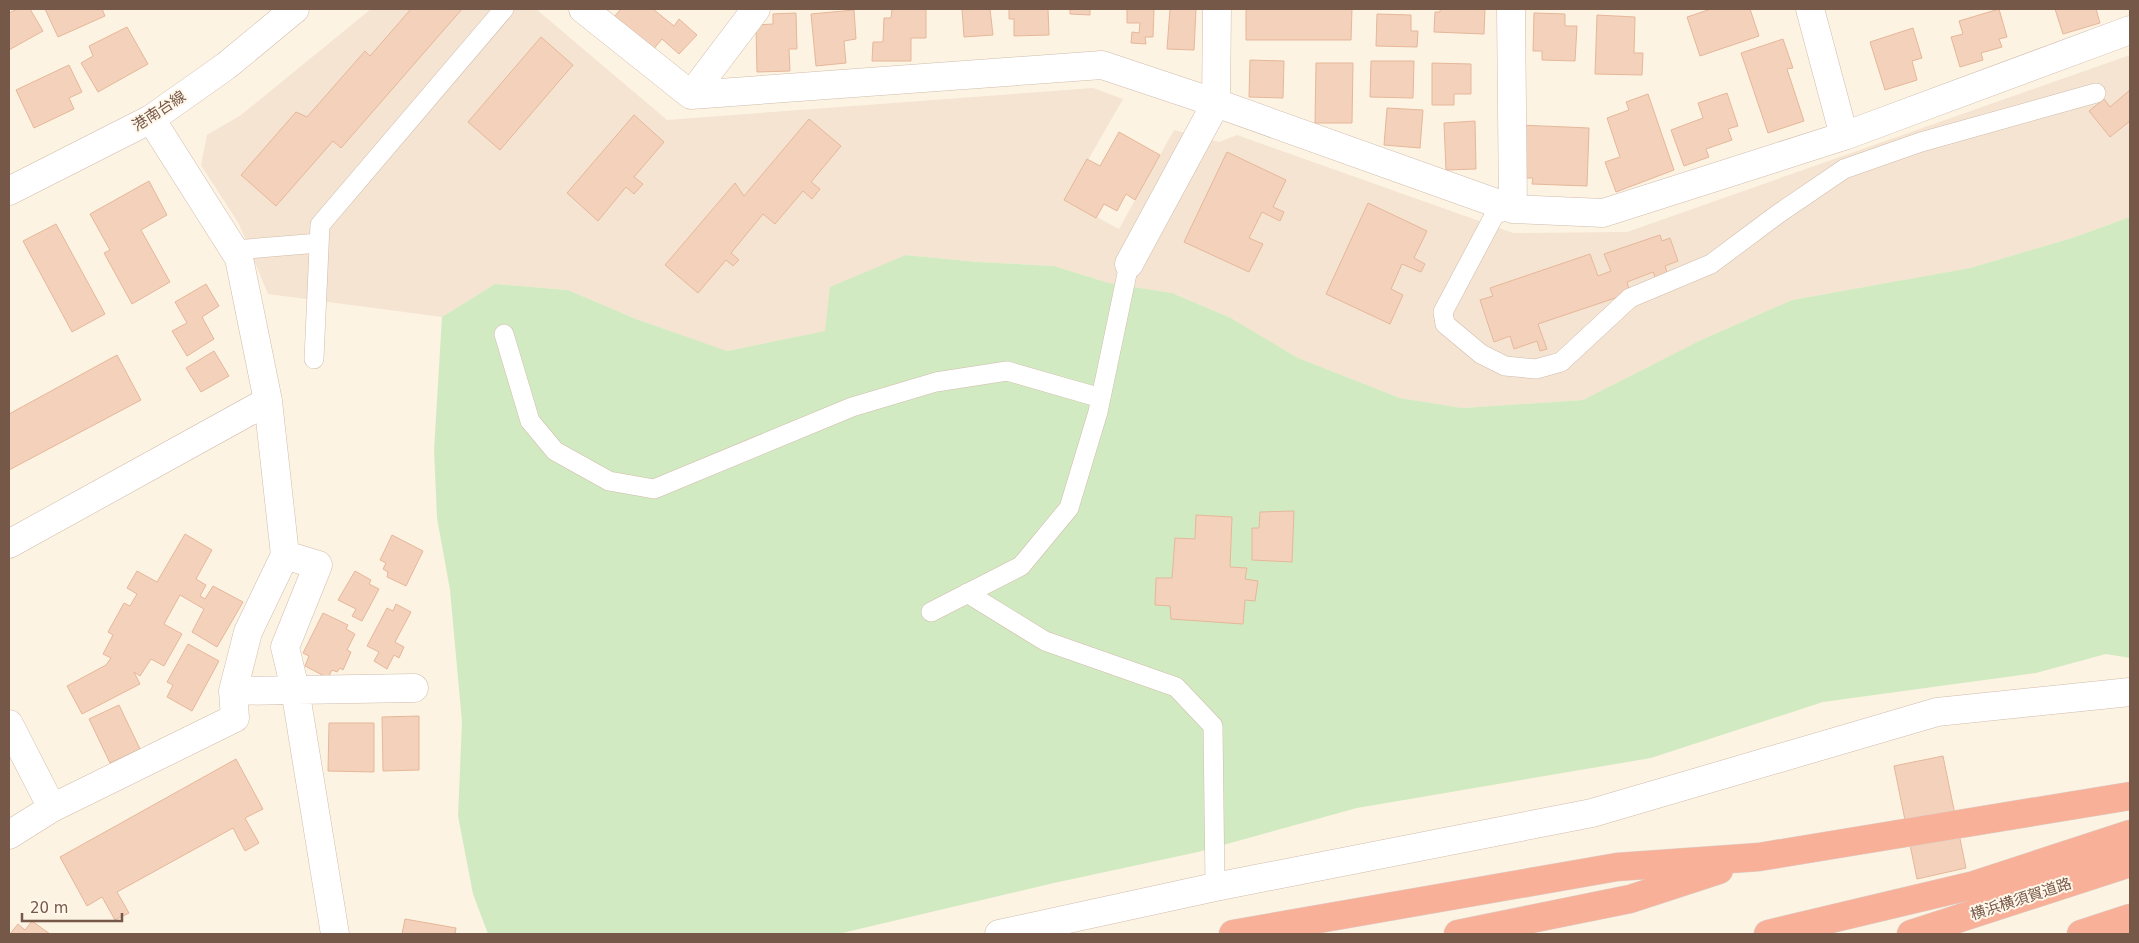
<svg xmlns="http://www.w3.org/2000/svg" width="2139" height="943" font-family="'DejaVu Sans','Noto Sans JP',sans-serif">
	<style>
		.residential { fill: #f4e4d1 }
		.green { fill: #d2eac1 }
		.building { fill: #f3d1ba; stroke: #e6b79a }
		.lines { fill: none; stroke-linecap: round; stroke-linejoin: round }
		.service-casing { stroke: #d0bcac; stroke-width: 20 }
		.minor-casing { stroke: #d0bcac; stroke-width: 29 }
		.tertiary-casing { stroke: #d0bcac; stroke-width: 29 }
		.motorway-casing { stroke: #dbd4cf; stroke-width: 29 }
		.service { stroke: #fff; stroke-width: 19 }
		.minor { stroke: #fff; stroke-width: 28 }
		.tertiary { stroke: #fff; stroke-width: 28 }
		.motorway { stroke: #f8b198; stroke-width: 28 }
		.labels { text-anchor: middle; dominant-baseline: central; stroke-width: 4; stroke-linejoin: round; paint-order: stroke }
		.street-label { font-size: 15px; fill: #755848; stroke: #fff7ea }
	</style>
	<rect width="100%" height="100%" fill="#fdf3e3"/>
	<path class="residential" d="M 371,9 L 536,9 L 667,120 L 1093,88 L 1123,99 L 1065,200 L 1119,229 L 1174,130 L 1219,142 L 1237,135 L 1513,233 L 1627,232 L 2130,55 L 2130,217 L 2072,238 L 1970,268 L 1792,300 L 1701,340 L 1583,400 L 1462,408 L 1400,398 L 1298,358 L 1231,318 L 1172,293 L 1109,283 L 1054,266 L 978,262 L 906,255 L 826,331 L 726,351 L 636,319 L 568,290 L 495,284 L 442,317 L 268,294 L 239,224 L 201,165 L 207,135 L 241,115 Z"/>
	<path class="green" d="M 2130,217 L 2130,658 L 2106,654 L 2036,673 L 1823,702 L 1651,758 L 1357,808 L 1198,852 L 1054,883 L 838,934 L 488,934 L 473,894 L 458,816 L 462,722 L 450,590 L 437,518 L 434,450 L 442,317 L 495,284 L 568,290 L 636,319 L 727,351 L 825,331 L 830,287 L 906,255 L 978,262 L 1054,266 L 1109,283 L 1172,293 L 1231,318 L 1298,358 L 1400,398 L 1462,408 L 1583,400 L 1701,340 L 1792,300 L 1970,268 L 2072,238 Z"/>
	<path class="building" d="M 17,9 L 30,9 L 43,31 L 9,50 L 9,13 Z
		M 45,9 L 102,9 L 105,16 L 58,37 Z
		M 411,9 L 462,9 L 341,148 L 333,141 L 276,206 L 241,175 L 296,112 L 307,117 L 365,51 L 370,56 Z
		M 621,9 L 653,9 L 674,26 L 679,19 L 697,35 L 679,54 L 662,39 L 652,51 L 613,18 Z
		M 892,9 L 926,9 L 926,38 L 911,38 L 911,61 L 872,61 L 873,42 L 883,42 L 884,18 L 891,18 Z
		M 962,9 L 990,9 L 993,35 L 964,37 Z
		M 1009,9 L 1048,9 L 1049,35 L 1014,36 L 1014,19 L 1009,19 Z
		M 1070,9 L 1090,9 L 1090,15 L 1070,14 Z
		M 1127,9 L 1154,9 L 1153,37 L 1145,37 L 1146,44 L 1131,43 L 1132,32 L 1139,33 L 1140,23 L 1127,23 Z
		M 1170,9 L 1196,9 L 1194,50 L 1167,49 Z
		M 1246,9 L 1352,9 L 1351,40 L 1246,40 Z
		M 1440,9 L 1485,9 L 1484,34 L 1434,32 L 1435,12 L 1440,12 Z
		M 1711,9 L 1750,9 L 1759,36 L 1700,56 L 1687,17 Z
		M 1999,9 L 2007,37 L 1999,39 L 2002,47 L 1981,53 L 1983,60 L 1960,67 L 1951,37 L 1963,34 L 1959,21 Z
		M 2055,9 L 2096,9 L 2100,23 L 2063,34 Z
		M 854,10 L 856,39 L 844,41 L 846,63 L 816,66 L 811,14 Z
		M 796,13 L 797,49 L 789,49 L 790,71 L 757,72 L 756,25 L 773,24 L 773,14 Z
		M 1534,13 L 1565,14 L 1565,26 L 1577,26 L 1575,61 L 1542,60 L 1542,51 L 1533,51 Z
		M 1377,14 L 1411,15 L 1411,31 L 1418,31 L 1417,47 L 1376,46 Z
		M 1597,15 L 1635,17 L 1634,53 L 1643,53 L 1642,75 L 1595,74 Z
		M 127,27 L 148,64 L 98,92 L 81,63 L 93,56 L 89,46 Z
		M 1913,28 L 1922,58 L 1912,61 L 1917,80 L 1885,90 L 1870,42 Z
		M 541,37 L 573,65 L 500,150 L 468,122 Z
		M 1783,39 L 1793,68 L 1787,69 L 1804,121 L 1768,133 L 1741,53 Z
		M 1250,60 L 1284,61 L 1283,98 L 1249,97 Z
		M 1371,61 L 1414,61 L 1413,98 L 1370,97 Z
		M 1316,63 L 1353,63 L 1352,123 L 1315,123 Z
		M 1432,63 L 1471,64 L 1471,94 L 1454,94 L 1454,105 L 1432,105 Z
		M 69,65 L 82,92 L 69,98 L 74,109 L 34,128 L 16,90 Z
		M 2130,90 L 2130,121 L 2110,137 L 2089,111 L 2104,99 L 2110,107 Z
		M 1727,93 L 1738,126 L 1728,129 L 1732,140 L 1706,149 L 1709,157 L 1684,166 L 1671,130 L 1703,118 L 1698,103 Z
		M 1648,94 L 1674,170 L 1616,192 L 1605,162 L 1620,157 L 1607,118 L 1629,110 L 1626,102 Z
		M 1387,108 L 1423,110 L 1420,148 L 1384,145 Z
		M 634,115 L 664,142 L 634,177 L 643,184 L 634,194 L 626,187 L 598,221 L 567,193 Z
		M 809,119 L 841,146 L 811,182 L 820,189 L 812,199 L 803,191 L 775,224 L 763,214 L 731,253 L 739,260 L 733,266 L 726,260 L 698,293 L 665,265 L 735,183 L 744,196 Z
		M 1475,121 L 1476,169 L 1446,170 L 1444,123 Z
		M 1519,125 L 1589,128 L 1587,186 L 1532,184 L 1533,178 L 1518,178 Z
		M 1119,132 L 1160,155 L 1135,200 L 1126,194 L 1117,211 L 1104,204 L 1096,218 L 1064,200 L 1087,159 L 1100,166 Z
		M 1227,152 L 1286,180 L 1273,207 L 1284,212 L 1280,221 L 1262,212 L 1249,238 L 1263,244 L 1249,272 L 1184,242 Z
		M 149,181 L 167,215 L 141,230 L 170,282 L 132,304 L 104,253 L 110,250 L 90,214 Z
		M 1368,203 L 1427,231 L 1414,258 L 1425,264 L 1421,272 L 1402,264 L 1391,289 L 1403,295 L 1390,324 L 1326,294 Z
		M 56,224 L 105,314 L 72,332 L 23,241 Z
		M 1660,235 L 1662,241 L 1670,238 L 1678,261 L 1665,266 L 1668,275 L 1656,279 L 1653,272 L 1627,282 L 1630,293 L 1538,324 L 1547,349 L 1540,351 L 1537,341 L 1514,349 L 1510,336 L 1494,342 L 1480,300 L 1493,296 L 1490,288 L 1590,254 L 1598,276 L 1611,271 L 1604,254 Z
		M 206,284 L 219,306 L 202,317 L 214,339 L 187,356 L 172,331 L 187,323 L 175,302 Z
		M 214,351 L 229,376 L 201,392 L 186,368 Z
		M 117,355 L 141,400 L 9,470 L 9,414 Z
		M 1294,511 L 1292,562 L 1252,560 L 1252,528 L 1259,528 L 1260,512 Z
		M 1196,515 L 1232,517 L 1230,567 L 1247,568 L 1245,579 L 1258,581 L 1255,601 L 1245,600 L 1243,624 L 1171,619 L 1170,606 L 1155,605 L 1156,578 L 1172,578 L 1175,538 L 1195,539 Z
		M 185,534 L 212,550 L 196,579 L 206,585 L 200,596 L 205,599 L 213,586 L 243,602 L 217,647 L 192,632 L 204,609 L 180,595 L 164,624 L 182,634 L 164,666 L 151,659 L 140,676 L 134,672 L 140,684 L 82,714 L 67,686 L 106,665 L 111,658 L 103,654 L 113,635 L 108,632 L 124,603 L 130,606 L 137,594 L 127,588 L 137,571 L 157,582 Z
		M 392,535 L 423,551 L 406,586 L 387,577 L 388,572 L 383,569 L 386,563 L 380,560 Z
		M 355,571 L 371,580 L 369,584 L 379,589 L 362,621 L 352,616 L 356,609 L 338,600 Z
		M 396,604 L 411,612 L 395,642 L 404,647 L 399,658 L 394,655 L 387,669 L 374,661 L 379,652 L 367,646 L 387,608 L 393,611 Z
		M 323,613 L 348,625 L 346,629 L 355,634 L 347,650 L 351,652 L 343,670 L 340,668 L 337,672 L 332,670 L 328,678 L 305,666 L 309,656 L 303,653 Z
		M 188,644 L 219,661 L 192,711 L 167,697 L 173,685 L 167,682 Z
		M 119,705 L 140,749 L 110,763 L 89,719 Z
		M 419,716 L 419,770 L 383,771 L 382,717 Z
		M 329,723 L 374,723 L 374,772 L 328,771 Z
		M 1943,756 L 1966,868 L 1917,879 L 1894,766 Z
		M 236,759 L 263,809 L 245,818 L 259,843 L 245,851 L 233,828 L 117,892 L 129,913 L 115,920 L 102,897 L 87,906 L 60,857 Z
		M 405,919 L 456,928 L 455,934 L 402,934 Z
		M 32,921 L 50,934 L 10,934 L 18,924 L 25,930 Z"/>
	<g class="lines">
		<g class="service-casing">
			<path id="service" d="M 1513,209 L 1495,214 L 1443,312 L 1445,324 L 1481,354 L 1505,366 L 1536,369 L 1561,362 L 1630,298 L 1711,264 L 1778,214 L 1844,169 L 1921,142 L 2096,93
				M 234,250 L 319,243
				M 504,334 L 530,421 L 555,451 L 609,481 L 654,489 L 852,407 L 936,382 L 1007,371 L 1101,398
				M 314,359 L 320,225 L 504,9
				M 967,593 L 1045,641 L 1176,687 L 1213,726 L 1215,887
				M 931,612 L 1021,566 L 1069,508 L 1098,412 L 1129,264"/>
		</g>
		<g class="minor-casing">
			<path id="minor" d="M 583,9 L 691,95 L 1102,65 L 1216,103 L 1217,9
				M 1810,9 L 1844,136
				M 691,95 L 756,9
				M 1513,209 L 1603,213 L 1844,136 L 2130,30
				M 1129,264 L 1216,103 L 1513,209 L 1511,9
				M 9,544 L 268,401
				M 285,555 L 318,565 L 285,647 L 295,689 L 335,934
				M 233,691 L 414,688
				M 9,724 L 52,808 L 9,835
				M 52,808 L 235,718 L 233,691 L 248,632 L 285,555 L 268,401 L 239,258 L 151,119
				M 999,934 L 1215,887 L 1592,813 L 1937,712 L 2130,692"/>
		</g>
		<g class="tertiary-casing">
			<path id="tertiary" d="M 9,191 L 151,119 L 226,66 L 295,9"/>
		</g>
		<g class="motorway-casing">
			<path id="motorway" d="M 1233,934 L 1617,867 L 1759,857 L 2130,796
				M 1458,934 L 1630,899 L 1719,870
				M 1768,934 L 1974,885 L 2130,834
				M 1911,934 L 2130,863
				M 2081,934 L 2130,918"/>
		</g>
		<use href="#service" class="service"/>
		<use href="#minor" class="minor"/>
		<use href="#tertiary" class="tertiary"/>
		<use href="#motorway" class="motorway"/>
	</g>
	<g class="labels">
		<g class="street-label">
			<text transform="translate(159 111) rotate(-33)">港南台線</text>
			<text transform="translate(2021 899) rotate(-18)">横浜横須賀道路</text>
		</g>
	</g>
	<rect width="2139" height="943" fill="none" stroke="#755848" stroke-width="20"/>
	<path d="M22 913v8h100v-8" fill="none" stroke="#755848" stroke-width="2.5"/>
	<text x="30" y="913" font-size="15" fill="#755848" stroke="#fff7ea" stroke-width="4" paint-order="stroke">20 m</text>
</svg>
